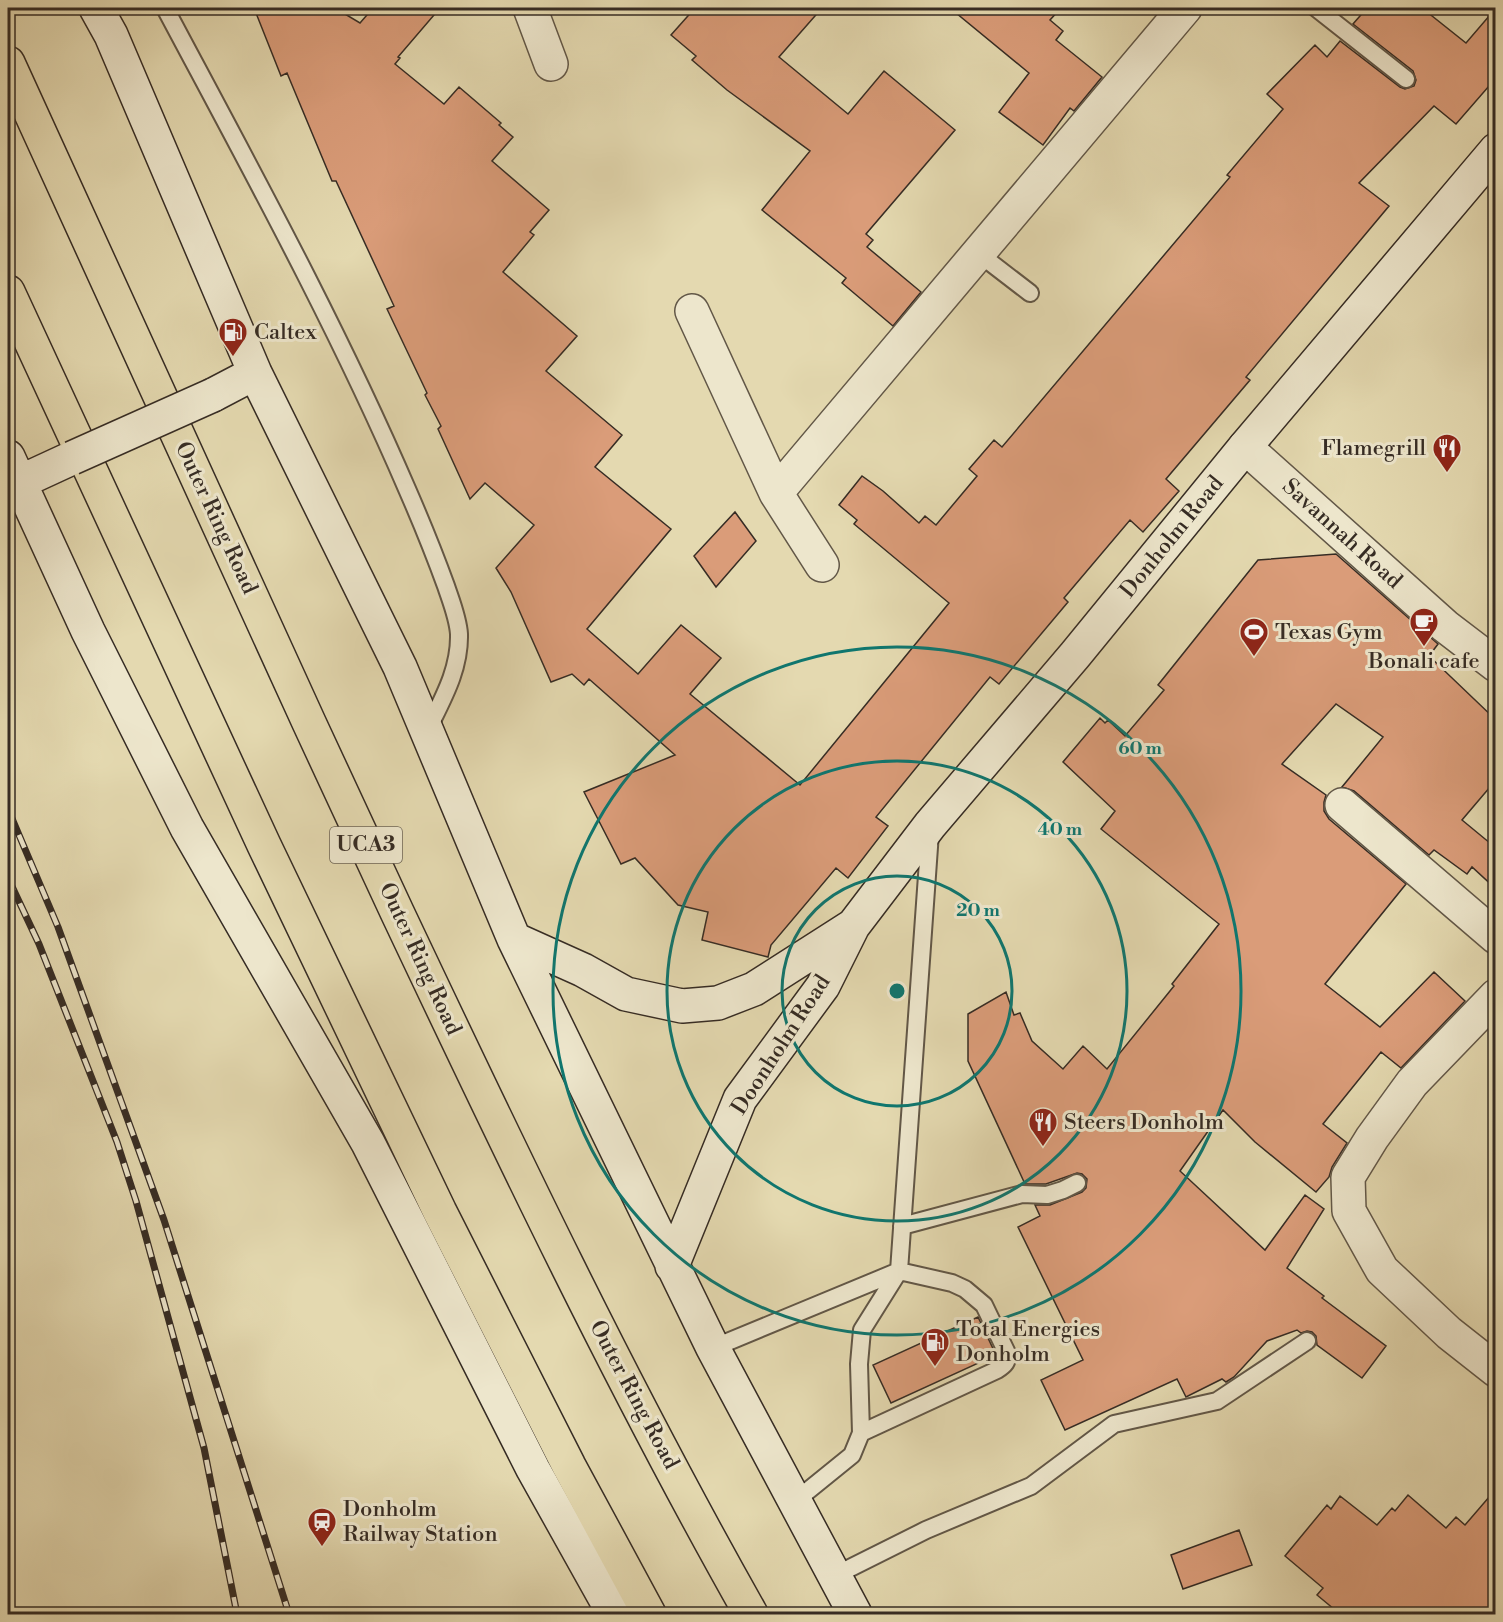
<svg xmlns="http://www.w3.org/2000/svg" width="1503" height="1622" font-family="'Libre Bodoni',serif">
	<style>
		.building { fill: #da9c79; stroke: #362c24; stroke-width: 1.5 }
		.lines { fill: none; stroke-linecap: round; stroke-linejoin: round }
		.lane-casing { stroke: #625747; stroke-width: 20 }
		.street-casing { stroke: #625747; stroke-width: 36 }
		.secondary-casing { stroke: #362c24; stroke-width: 36 }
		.primary-casing { stroke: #362c24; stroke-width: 36 }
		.lane { stroke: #ede6cc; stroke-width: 16 }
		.street { stroke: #ede6cc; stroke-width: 33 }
		.secondary { stroke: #ede6cc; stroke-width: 33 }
		.primary { stroke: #e4d9b0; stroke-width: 33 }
		.rail-casing { stroke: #362c24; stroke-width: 7 }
		.rail { stroke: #ede6cc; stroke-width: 4.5; stroke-dasharray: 14; stroke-linecap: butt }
		.secondary-bridge-casing { stroke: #362c24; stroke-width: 36; stroke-linecap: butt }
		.secondary-bridge { stroke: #ede6cc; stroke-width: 33 }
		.ring { fill: none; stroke: #0f766e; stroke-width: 3 }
		.labels { text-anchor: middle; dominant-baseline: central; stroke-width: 6; stroke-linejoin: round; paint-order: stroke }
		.shield { fill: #ede6cc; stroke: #6d6456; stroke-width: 1.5 }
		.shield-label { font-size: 21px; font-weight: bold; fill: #362c24 }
		.poi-label { font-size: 22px; fill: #362c24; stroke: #ede6cc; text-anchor: start }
		.street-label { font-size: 22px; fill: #362c24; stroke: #ede6cc }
		.centre { fill: #0f766e; stroke: #ede6cc; stroke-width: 3 }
		.ring-label { font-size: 18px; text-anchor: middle; font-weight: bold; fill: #0f766e; stroke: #ede6cc; stroke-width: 6; stroke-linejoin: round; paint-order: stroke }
	</style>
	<rect width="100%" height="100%" fill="#e4d9b0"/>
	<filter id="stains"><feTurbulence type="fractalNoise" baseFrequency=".00333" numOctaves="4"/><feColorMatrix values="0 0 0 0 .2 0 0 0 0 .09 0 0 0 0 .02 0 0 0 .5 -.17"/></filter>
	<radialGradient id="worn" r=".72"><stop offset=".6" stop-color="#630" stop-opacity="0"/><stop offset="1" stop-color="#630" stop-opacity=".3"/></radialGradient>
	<path class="building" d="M 254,8 L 335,8 L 360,23 L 373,8 L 440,8 L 398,57 L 400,58 L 395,64 L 444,104 L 459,87 L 501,123 L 499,125 L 513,137 L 492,161 L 549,210 L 530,232 L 534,235 L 503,272 L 577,336 L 546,371 L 622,435 L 595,467 L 671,529 L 587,629 L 638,674 L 681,625 L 721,658 L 690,694 L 800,785 L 949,603 L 854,524 L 857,520 L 839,505 L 862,476 L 883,491 L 919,523 L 925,516 L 936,525 L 977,476 L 969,469 L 994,440 L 1002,447 L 1230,177 L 1227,175 L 1283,109 L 1267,94 L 1315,45 L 1327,57 L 1340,41 L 1400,87 L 1405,89 L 1414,86 L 1416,80 L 1413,71 L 1353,24 L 1367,8 L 1422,8 L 1466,43 L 1496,8 L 1496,78 L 1456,124 L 1434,106 L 1359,183 L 1389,206 L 1246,377 L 1250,380 L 1166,479 L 1179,491 L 1143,532 L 1130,520 L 1064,598 L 1068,602 L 999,684 L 990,677 L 876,817 L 888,826 L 848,878 L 836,868 L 771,945 L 768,957 L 702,940 L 708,912 L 678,905 L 635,858 L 621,864 L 584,792 L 675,755 L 589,679 L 584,685 L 572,674 L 551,682 L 511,592 L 496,568 L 534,525 L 485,483 L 470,499 L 438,429 L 441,426 L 425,395 L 427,393 L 387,309 L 394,306 L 336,181 L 332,181 L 287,73 L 281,76 Z
		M 695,8 L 822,8 L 779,57 L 848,114 L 884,71 L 955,130 L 866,234 L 873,240 L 867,247 L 921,292 L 893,326 L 842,283 L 846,278 L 762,210 L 810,151 L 727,90 L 692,60 L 696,56 L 671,35 Z
		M 950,8 L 1061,8 L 1050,20 L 1063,31 L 1056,40 L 1102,77 L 1074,111 L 1070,108 L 1043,145 L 999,112 L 1029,73 Z
		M 735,512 L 756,541 L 716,587 L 694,556 Z
		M 1336,554 L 1438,644 L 1429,656 L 1496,720 L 1496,780 L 1462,820 L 1496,848 L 1496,889 L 1472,867 L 1467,874 L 1434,850 L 1429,855 L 1354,791 L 1342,787 L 1383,737 L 1336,704 L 1282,764 L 1326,795 L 1324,802 L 1324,811 L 1329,819 L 1406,884 L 1325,984 L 1380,1027 L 1434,972 L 1465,1001 L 1401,1068 L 1381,1052 L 1323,1124 L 1347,1143 L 1332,1167 L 1329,1177 L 1316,1192 L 1255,1142 L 1223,1110 L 1180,1171 L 1265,1250 L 1305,1195 L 1324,1209 L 1287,1268 L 1324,1296 L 1322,1298 L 1386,1346 L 1362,1378 L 1317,1345 L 1316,1336 L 1312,1332 L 1307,1331 L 1301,1333 L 1297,1330 L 1267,1341 L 1234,1377 L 1226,1382 L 1222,1379 L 1186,1397 L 1177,1379 L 1065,1430 L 1041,1380 L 1083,1360 L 1018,1227 L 1040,1216 L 1035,1205 L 1050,1205 L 1082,1192 L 1086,1188 L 1087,1179 L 1082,1174 L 1077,1173 L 1046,1184 L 1025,1184 L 968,1061 L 968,1014 L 1006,992 L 1014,1015 L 1020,1013 L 1032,1041 L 1063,1069 L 1083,1046 L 1107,1069 L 1174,986 L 1172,984 L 1219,924 L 1101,829 L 1115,811 L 1063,762 L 1100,718 L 1105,723 L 1108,720 L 1125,736 L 1164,690 L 1158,685 L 1258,560 Z
		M 978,1317 L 996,1355 L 891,1403 L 873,1365 Z
		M 1496,1489 L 1496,1614 L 1340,1614 L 1317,1595 L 1323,1588 L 1285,1556 L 1327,1505 L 1331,1509 L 1340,1496 L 1377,1525 L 1392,1508 L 1395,1511 L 1408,1495 L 1446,1528 L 1456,1517 L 1465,1525 Z
		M 1239,1530 L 1252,1565 L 1183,1589 L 1171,1555 Z"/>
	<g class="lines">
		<g class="lane-casing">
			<path id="lane" d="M 165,8 C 249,166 336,324 407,489 C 421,521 434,553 446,586 C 451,601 458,618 459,634 C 460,670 442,700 427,731
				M 1316,8 L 1406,79
				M 978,253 L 1030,293
				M 902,1226 L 1022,1194 L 1047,1195 L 1063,1190 L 1077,1183
				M 713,1348 L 899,1271 L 952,1283 L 965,1289 L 984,1305 L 1007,1353 C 1008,1362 1005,1365 997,1370 L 861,1433
				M 794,1502 L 852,1455 L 861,1433 L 859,1364 L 862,1330 L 899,1271 L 930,833
				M 834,1576 L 926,1530 L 1031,1486 L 1114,1424 L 1217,1401 L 1307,1341"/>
		</g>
		<g class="street-casing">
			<path id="street" d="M 530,8 L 551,64
				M 692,311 L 776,493 L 822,565
				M 1245,447 L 1445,626 L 1496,665
				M 776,493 L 1185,8
				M 1342,805 L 1496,937
				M 1496,996 L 1412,1083 L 1372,1138 L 1348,1177 L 1349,1211 L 1382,1270 L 1449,1333 L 1496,1370"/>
		</g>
		<g class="secondary-casing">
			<path id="secondary" d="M 96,8 L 111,35 L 255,373 L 400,667 L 514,939 L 713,1348 L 855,1614
				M 213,395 L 255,373
				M 8,457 L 88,631 L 187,828 L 368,1143 L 533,1469 L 614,1614
				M 20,482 L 72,458
				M 514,939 L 583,970 L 626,994 L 682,1006 L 718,1003 L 754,989 L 851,927
				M 672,1266 L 740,1099 L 823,986 L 853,926 L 930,825 L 1075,655 L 1245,447 L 1496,150"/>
		</g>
		<g class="primary-casing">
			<path id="primary" d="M 8,63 C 137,346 265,630 397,912 C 509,1149 622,1386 751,1614
				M 8,292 L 264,845 L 440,1212 L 569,1466 L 649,1614"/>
		</g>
		<use href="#lane" class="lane"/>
		<use href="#street" class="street"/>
		<use href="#secondary" class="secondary"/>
		<use href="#primary" class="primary"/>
		<g class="rail-casing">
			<path id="rail" d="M 8,809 L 58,927 L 164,1220 L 289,1614
				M 8,878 L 39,944 L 117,1142 L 136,1201 L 204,1448 L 237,1614"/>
		</g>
		<use href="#rail" class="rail"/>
		<g class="secondary-bridge-casing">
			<path id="secondary-bridge" d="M 72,458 L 213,395"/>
		</g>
		<use href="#secondary-bridge" class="secondary-bridge"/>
	</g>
	<g class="ring">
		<circle cx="897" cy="991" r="115"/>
		<circle cx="897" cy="991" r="230"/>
		<circle cx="897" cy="991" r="344"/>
	</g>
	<defs>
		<g id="fuel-pin" transform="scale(1.5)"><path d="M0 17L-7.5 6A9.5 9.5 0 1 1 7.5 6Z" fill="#8f2418" stroke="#ede6cc"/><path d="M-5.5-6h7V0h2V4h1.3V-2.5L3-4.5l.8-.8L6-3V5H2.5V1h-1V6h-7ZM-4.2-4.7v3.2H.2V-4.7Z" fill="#fff"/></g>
		<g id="restaurant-pin" transform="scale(1.5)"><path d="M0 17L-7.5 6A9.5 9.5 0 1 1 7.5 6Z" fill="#8f2418" stroke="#ede6cc"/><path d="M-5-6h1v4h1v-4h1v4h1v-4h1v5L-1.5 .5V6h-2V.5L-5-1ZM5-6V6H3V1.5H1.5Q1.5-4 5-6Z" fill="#fff"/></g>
		<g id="cafe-pin" transform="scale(1.5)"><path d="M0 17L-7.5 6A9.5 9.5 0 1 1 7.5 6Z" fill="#8f2418" stroke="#ede6cc"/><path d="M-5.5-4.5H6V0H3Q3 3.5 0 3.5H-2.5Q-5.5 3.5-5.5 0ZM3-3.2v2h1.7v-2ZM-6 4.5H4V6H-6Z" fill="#fff"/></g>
		<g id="stadium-pin" transform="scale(1.5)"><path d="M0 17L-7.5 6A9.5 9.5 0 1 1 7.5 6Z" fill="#8f2418" stroke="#ede6cc"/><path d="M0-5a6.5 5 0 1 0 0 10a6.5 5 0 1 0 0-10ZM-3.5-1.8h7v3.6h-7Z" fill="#fff"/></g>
		<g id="station-pin" transform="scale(1.5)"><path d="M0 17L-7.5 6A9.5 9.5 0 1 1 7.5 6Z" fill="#8f2418" stroke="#ede6cc"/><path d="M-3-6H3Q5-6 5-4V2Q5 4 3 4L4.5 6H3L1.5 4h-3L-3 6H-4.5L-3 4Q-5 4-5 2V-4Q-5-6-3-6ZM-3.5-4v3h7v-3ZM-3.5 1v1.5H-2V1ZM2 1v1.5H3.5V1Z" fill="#fff"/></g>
	</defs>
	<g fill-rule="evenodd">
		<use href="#fuel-pin" x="233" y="332"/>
		<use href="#restaurant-pin" x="1447" y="448"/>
		<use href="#cafe-pin" x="1424" y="622"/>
		<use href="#stadium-pin" x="1254" y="632"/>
		<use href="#restaurant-pin" x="1043" y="1122"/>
		<use href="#fuel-pin" x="935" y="1342"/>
		<use href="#station-pin" x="322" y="1522"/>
	</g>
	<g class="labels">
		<rect class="shield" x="330" y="827" width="72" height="36" rx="4.5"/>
		<g class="shield-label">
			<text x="366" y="845">UCA3</text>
		</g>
		<g class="poi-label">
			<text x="254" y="332">Caltex</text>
			<text x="1426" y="448" text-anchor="end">Flamegrill</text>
			<text x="1275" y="632">Texas Gym</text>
			<text x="1424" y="661" text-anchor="middle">Bonali cafe</text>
			<text x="1064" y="1122">Steers Donholm</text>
			<text x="956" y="1329">Total Energies<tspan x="956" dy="25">Donholm</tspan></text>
			<text x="343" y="1509">Donholm<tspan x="343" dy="25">Railway Station</tspan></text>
		</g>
		<g class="street-label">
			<text transform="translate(216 518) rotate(65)">Outer Ring Road</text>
			<text transform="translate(1342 534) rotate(42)">Savannah Road</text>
			<text transform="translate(1172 537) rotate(-51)">Donholm Road</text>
			<text transform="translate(420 959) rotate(65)">Outer Ring Road</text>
			<text transform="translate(781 1045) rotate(-57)">Doonholm Road</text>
			<text transform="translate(634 1395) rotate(62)">Outer Ring Road</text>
		</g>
	</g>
	<circle cx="897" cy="991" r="9" class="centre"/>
	<g class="ring-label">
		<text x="1140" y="754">60 m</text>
		<text x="1060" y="835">40 m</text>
		<text x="978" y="916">20 m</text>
	</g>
	<rect width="1503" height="1622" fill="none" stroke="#e4d9b0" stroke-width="30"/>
	<rect x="9" y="9" width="1485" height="1604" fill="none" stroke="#362c24" stroke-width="3"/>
	<rect x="15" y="15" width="1473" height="1592" fill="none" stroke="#362c24" stroke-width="1.5"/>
	<rect width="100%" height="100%" filter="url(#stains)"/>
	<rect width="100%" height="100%" fill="url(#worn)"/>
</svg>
